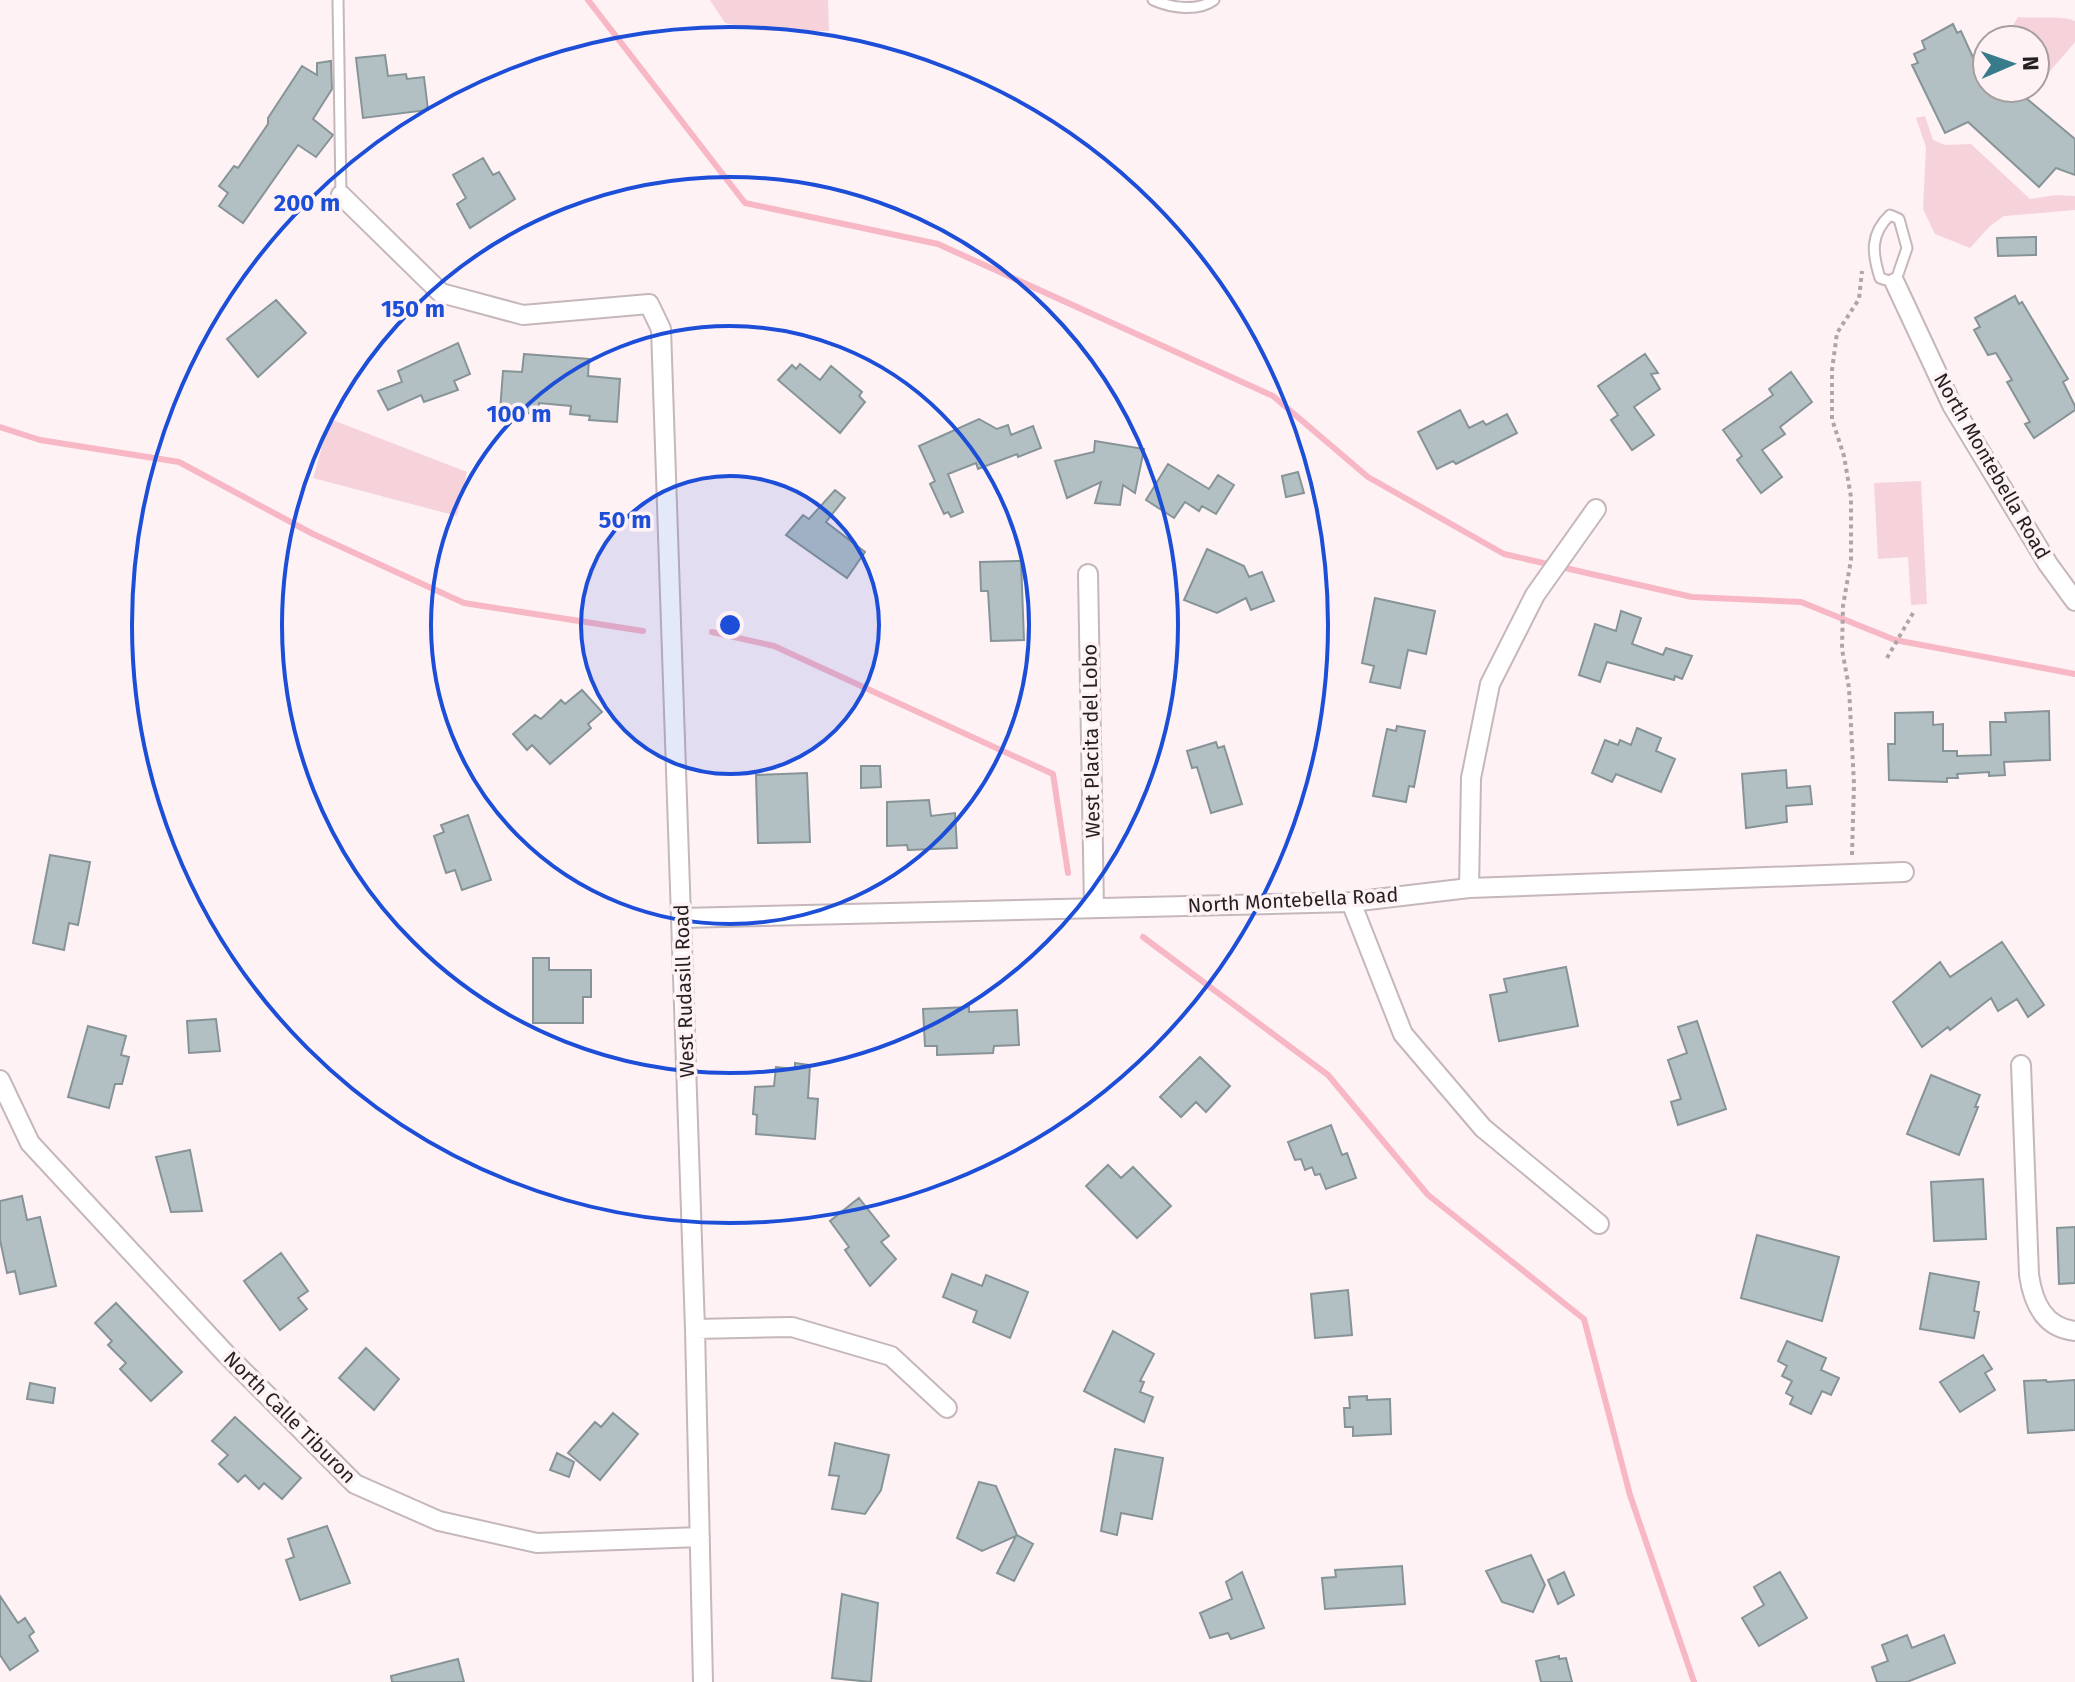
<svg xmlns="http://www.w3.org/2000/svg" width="2075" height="1682" font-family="'Fira Sans',sans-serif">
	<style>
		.green { fill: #f6d3da }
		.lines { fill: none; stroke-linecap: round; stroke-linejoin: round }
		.stream { stroke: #f8b7c5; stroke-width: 6 }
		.building { fill: #b2c0c3; stroke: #879497; stroke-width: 2 }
		.lane-casing { stroke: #c5b7ba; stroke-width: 13 }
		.street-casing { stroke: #c5b7ba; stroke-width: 22 }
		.path { stroke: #aea5a7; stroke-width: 4; stroke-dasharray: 4 4; stroke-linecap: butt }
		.lane { stroke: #fff; stroke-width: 9 }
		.street { stroke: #fff; stroke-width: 18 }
		.ring { fill: none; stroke: #1d4ed8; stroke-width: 4 }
		.labels { text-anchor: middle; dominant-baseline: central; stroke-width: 7; stroke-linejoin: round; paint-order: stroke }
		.street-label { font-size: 20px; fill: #241f20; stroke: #fef2f5 }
		.centre { fill: #1d4ed8; stroke: #fef2f5; stroke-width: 4 }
		.ring-label { font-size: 24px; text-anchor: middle; font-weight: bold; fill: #1d4ed8; stroke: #fef2f5; stroke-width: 7; stroke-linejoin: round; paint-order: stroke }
	</style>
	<rect width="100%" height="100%" fill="#fef2f5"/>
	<path class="green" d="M 710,0 L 828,0 L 829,31 L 765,31 L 725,23 Z
		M 2018,17 C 2034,19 2062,15 2075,21 L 2075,42 L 2045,77 L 2035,70 L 2035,40 L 2004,40 Z
		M 1925,116 L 1933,140 L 1945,145 L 1971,144 L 2030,199 L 2056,195 L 2075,196 L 2075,210 L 2004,216 L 1990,226 L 1970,248 L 1935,234 L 1923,209 L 1926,147 L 1916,118 Z
		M 330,419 L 467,472 L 457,516 L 313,478 Z
		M 1921,481 L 1927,604 L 1911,605 L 1908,557 L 1878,559 L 1874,483 Z"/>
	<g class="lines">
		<path class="stream" d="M 588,0 L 745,203 L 938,244 L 1273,396 L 1368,477 L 1504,554 L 1692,597 L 1801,602 L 1895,640 L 2075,674
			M 0,427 L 40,440 L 179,462 L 313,534 L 464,603 L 643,631
			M 712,632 L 774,646 L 1053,774 L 1068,873
			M 1143,937 L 1328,1075 L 1428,1195 L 1584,1319 L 1630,1495 L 1694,1682"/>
	</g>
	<path class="building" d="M 1953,24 L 1957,33 L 1961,31 L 1987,88 L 2014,88 L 2075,139 L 2075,175 L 2056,168 L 2039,187 L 1968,122 L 1945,133 L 1912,65 L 1918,63 L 1914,54 L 1925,49 L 1922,41 Z
		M 385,55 L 388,76 L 406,74 L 407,79 L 424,77 L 428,110 L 363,118 L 356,58 Z
		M 331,61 L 332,89 L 313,119 L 333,135 L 316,157 L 298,145 L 243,223 L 219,206 L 228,193 L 219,186 L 234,166 L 238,168 L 268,124 L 268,118 L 302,66 L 317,75 L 317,63 Z
		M 483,158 L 493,175 L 499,172 L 515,199 L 470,228 L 457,204 L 466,198 L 453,175 Z
		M 2036,237 L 2036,255 L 1998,256 L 1997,238 Z
		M 2015,296 L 2019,304 L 2022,302 L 2068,379 L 2063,382 L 2075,406 L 2075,410 L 2034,438 L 2025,424 L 2030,422 L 2007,382 L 2012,380 L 1996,353 L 1988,355 L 1974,330 L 1980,327 L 1975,318 Z
		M 276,300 L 306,333 L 258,377 L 227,339 Z
		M 458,343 L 470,374 L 454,381 L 458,390 L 424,402 L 421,395 L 388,410 L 378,391 L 402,382 L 398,371 Z
		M 524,354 L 589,359 L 588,376 L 620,379 L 617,422 L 589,420 L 590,416 L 570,414 L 571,406 L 539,403 L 538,414 L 500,411 L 503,371 L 522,372 Z
		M 1645,354 L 1658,373 L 1651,374 L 1660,389 L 1634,407 L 1654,435 L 1632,450 L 1611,420 L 1618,415 L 1598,386 Z
		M 800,364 L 820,380 L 831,366 L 862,392 L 859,396 L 865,402 L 840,433 L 778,380 L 792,365 L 796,369 Z
		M 1791,372 L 1812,402 L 1780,427 L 1785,434 L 1762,450 L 1782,477 L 1761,493 L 1737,460 L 1742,456 L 1723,430 L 1773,395 L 1769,389 Z
		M 1460,410 L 1469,428 L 1483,421 L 1486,425 L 1507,414 L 1517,433 L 1456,464 L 1453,461 L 1437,469 L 1418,432 Z
		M 979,419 L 997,429 L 1008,425 L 1011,435 L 1033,426 L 1041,448 L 1018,457 L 1017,454 L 978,469 L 976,463 L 948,474 L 963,512 L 951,517 L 948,512 L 944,514 L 930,484 L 935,481 L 919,446 Z
		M 1095,441 L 1144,449 L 1135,493 L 1123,485 L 1120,505 L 1095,503 L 1101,482 L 1067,498 L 1055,461 L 1094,452 Z
		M 1168,464 L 1209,489 L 1218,475 L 1234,485 L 1216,514 L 1202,506 L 1199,511 L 1185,502 L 1174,518 L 1146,500 Z
		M 1298,472 L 1304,493 L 1286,497 L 1282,476 Z
		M 835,490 L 845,498 L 826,522 L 865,552 L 847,578 L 786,535 L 803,515 L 809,519 Z
		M 1207,549 L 1244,566 L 1249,577 L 1262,572 L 1274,601 L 1251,610 L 1246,598 L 1217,613 L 1184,600 Z
		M 1021,561 L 1024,640 L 991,641 L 988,591 L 981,591 L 980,562 Z
		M 1375,598 L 1435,611 L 1426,654 L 1408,650 L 1400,688 L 1370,682 L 1374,666 L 1362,663 Z
		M 1621,611 L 1641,618 L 1632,644 L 1663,655 L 1666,648 L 1692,656 L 1682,679 L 1675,676 L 1674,680 L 1607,662 L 1600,682 L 1579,675 L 1595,624 L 1616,631 Z
		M 582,690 L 602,712 L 588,724 L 591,728 L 550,764 L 532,745 L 527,750 L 513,734 L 535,715 L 541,719 L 561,700 L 565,704 Z
		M 2049,711 L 2050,760 L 2004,762 L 2005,775 L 1989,776 L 1989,772 L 1957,774 L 1958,778 L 1947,778 L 1947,782 L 1889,780 L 1888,744 L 1895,744 L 1895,713 L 1933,712 L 1933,725 L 1943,724 L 1943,751 L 1957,751 L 1957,756 L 1991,755 L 1990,722 L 2006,722 L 2005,713 Z
		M 1397,726 L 1425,731 L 1414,787 L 1409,786 L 1406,802 L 1373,796 L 1387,729 L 1396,731 Z
		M 1637,728 L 1661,738 L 1656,751 L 1675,759 L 1661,792 L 1616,774 L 1612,782 L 1592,773 L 1605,740 L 1618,745 L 1620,740 L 1631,745 Z
		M 1216,742 L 1218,748 L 1224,746 L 1242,804 L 1211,813 L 1197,767 L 1192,768 L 1187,751 Z
		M 861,766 L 880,766 L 881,787 L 861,788 Z
		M 1786,770 L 1787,788 L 1810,786 L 1812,804 L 1786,806 L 1787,822 L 1746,828 L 1742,774 Z
		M 807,773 L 810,842 L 758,843 L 756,775 Z
		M 929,800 L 931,816 L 955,813 L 957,848 L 908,850 L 907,845 L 887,846 L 887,802 Z
		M 468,815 L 491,880 L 462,890 L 455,870 L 446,873 L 434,836 L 444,832 L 441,825 Z
		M 50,855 L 90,862 L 78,925 L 69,923 L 64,950 L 33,943 Z
		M 2002,942 L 2044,1005 L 2028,1017 L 2017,999 L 1998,1011 L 1991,998 L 1950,1030 L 1948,1027 L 1922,1047 L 1893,1002 L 1940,962 L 1950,977 Z
		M 533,958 L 549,958 L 549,970 L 591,970 L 591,997 L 583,997 L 583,1023 L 533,1023 Z
		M 1566,967 L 1578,1026 L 1499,1041 L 1490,995 L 1507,992 L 1504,979 Z
		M 969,1007 L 969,1012 L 1017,1010 L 1019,1045 L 994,1046 L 993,1053 L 937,1055 L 937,1046 L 925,1046 L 923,1009 Z
		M 216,1019 L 220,1051 L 189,1053 L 187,1021 Z
		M 1697,1021 L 1726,1109 L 1678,1125 L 1671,1102 L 1681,1099 L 1668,1060 L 1687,1053 L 1678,1027 Z
		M 88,1026 L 126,1036 L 121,1055 L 129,1057 L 122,1084 L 115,1084 L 109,1108 L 68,1097 Z
		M 1200,1057 L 1230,1086 L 1206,1112 L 1196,1102 L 1181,1117 L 1160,1097 Z
		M 795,1063 L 810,1065 L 808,1098 L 818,1099 L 815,1139 L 756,1134 L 757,1115 L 753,1114 L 755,1087 L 774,1086 L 776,1067 L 795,1069 Z
		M 1931,1075 L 1980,1095 L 1975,1107 L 1978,1107 L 1959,1155 L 1907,1134 Z
		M 1331,1125 L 1342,1155 L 1347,1153 L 1356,1178 L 1326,1189 L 1320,1174 L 1315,1175 L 1312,1167 L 1305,1170 L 1301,1159 L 1295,1160 L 1288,1142 Z
		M 190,1150 L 202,1211 L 171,1212 L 156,1157 Z
		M 1108,1165 L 1121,1178 L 1133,1167 L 1171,1206 L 1137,1238 L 1086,1186 Z
		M 1983,1179 L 1986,1239 L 1934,1241 L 1931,1182 Z
		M 22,1196 L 27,1220 L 40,1217 L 56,1286 L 20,1294 L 15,1271 L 7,1273 L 0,1240 L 0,1201 Z
		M 859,1198 L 889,1236 L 881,1242 L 896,1259 L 870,1286 L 845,1250 L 849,1247 L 830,1221 Z
		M 2075,1227 L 2075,1283 L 2059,1284 L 2057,1228 Z
		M 1757,1235 L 1839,1257 L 1822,1321 L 1741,1298 Z
		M 281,1253 L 308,1291 L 298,1298 L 307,1309 L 280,1330 L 244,1281 Z
		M 1930,1273 L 1979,1282 L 1974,1311 L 1979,1312 L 1974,1338 L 1920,1329 Z
		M 952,1274 L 982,1286 L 986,1275 L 1028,1292 L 1010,1338 L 973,1322 L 977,1311 L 943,1297 Z
		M 1348,1290 L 1352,1335 L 1315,1338 L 1311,1294 Z
		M 116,1303 L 182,1372 L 151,1401 L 120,1369 L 126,1363 L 108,1345 L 112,1341 L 95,1323 Z
		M 1113,1331 L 1154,1354 L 1140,1381 L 1144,1382 L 1140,1392 L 1153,1397 L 1144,1422 L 1084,1391 Z
		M 1787,1341 L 1826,1358 L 1821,1370 L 1839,1378 L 1831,1395 L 1822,1391 L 1811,1414 L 1790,1404 L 1793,1397 L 1786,1393 L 1792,1381 L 1782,1376 L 1787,1366 L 1778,1361 Z
		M 366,1348 L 399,1379 L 374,1410 L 339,1378 Z
		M 1983,1355 L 1992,1369 L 1985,1373 L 1995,1390 L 1960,1412 L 1940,1382 Z
		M 2046,1380 L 2047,1382 L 2075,1380 L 2075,1430 L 2028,1433 L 2024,1381 Z
		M 30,1383 L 55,1388 L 53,1403 L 27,1399 Z
		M 1367,1396 L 1367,1400 L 1390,1399 L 1391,1434 L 1353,1436 L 1353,1427 L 1345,1427 L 1344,1408 L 1350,1408 L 1349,1397 Z
		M 613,1413 L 638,1434 L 600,1480 L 568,1453 L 595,1422 L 601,1427 Z
		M 235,1417 L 301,1478 L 282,1499 L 264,1483 L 259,1489 L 245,1475 L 238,1482 L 219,1464 L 228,1455 L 212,1441 Z
		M 835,1443 L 889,1455 L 881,1490 L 865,1514 L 832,1509 L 839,1476 L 829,1475 Z
		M 1115,1449 L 1163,1458 L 1152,1519 L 1121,1513 L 1117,1535 L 1101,1531 Z
		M 557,1453 L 574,1462 L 569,1477 L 550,1470 Z
		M 979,1482 L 996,1486 L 1017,1535 L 1033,1544 L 1014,1581 L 997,1573 L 1016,1536 L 982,1551 L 957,1538 Z
		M 327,1526 L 350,1583 L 300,1600 L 286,1560 L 294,1557 L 288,1539 Z
		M 1531,1555 L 1545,1585 L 1533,1612 L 1502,1602 L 1486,1571 Z
		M 1402,1566 L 1405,1604 L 1325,1609 L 1322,1578 L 1336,1577 L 1335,1570 Z
		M 1242,1572 L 1264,1628 L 1231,1639 L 1228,1633 L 1210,1638 L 1200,1613 L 1232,1599 L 1226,1582 Z
		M 1564,1572 L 1574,1595 L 1558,1604 L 1548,1580 Z
		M 1780,1572 L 1807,1618 L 1759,1646 L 1742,1618 L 1764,1605 L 1754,1587 Z
		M 842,1594 L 878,1603 L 871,1682 L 832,1678 Z
		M 0,1596 L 18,1623 L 25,1618 L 34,1632 L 29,1636 L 38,1651 L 10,1670 L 0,1655 Z
		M 1907,1635 L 1912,1648 L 1944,1635 L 1955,1663 L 1907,1682 L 1877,1682 L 1872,1667 L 1888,1661 L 1882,1645 Z
		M 1559,1656 L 1559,1659 L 1566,1658 L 1572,1682 L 1541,1682 L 1536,1661 Z
		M 458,1659 L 464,1682 L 392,1682 L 391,1676 Z"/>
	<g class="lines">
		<g class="lane-casing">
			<path id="lane" d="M 338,0 L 341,195
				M 1153,0 C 1171,8 1198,12 1214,0
				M 1890,215 L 1899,219 L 1907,248 L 1895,283 L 1880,278 C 1872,253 1870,234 1890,215 Z"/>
		</g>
		<g class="street-casing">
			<path id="street" d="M 341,195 L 441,293 L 523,315 L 649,304 L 661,329 L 695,1329 L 703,1682
				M 1895,283 L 1952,405 L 2048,564 L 2075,601
				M 1088,574 L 1094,908
				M 1469,888 L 1471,778 L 1490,684 L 1535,595 L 1596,509
				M 1351,902 L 1403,1034 L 1483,1128 L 1599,1224
				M 681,918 L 1351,902 L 1469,888 L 1904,872
				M 2021,1065 L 2029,1275 C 2033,1302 2044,1328 2075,1331
				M 0,1080 L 30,1143 L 224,1352 L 355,1484 L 439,1521 L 537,1543 L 700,1537
				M 695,1329 L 792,1327 L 891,1356 L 947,1408"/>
		</g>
		<path class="path" d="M 1887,658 L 1913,613
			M 1852,855 L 1854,784 L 1849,688 L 1842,649 L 1843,606 L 1851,560 L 1851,497 L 1844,456 L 1832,419 L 1832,370 L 1837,333 L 1859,299 L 1862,271"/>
		<use href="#lane" class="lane"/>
		<use href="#street" class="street"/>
	</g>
	<circle cx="730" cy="625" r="149" fill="#1d4ed8" fill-opacity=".12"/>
	<g class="ring">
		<circle cx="730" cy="625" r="149"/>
		<circle cx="730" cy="625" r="299"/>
		<circle cx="730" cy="625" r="448"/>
		<circle cx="730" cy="625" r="598"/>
	</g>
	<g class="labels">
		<g class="street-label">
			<text transform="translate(1992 466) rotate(60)">North Montebella Road</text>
			<text transform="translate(1091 741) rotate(-91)">West Placita del Lobo</text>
			<text transform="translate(1293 900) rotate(-3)">North Montebella Road</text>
			<text transform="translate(684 991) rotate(-92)">West Rudasill Road</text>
			<text transform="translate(290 1417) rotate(45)">North Calle Tiburon</text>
		</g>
	</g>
	<circle cx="730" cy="625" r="12" class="centre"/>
	<g class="ring-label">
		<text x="307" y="211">200 m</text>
		<text x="413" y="317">150 m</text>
		<text x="519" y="422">100 m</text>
		<text x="625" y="528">50 m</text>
	</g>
	<g transform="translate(2011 64) rotate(88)"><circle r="38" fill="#fef2f5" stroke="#a79ea0" stroke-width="2"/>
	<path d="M0-6L14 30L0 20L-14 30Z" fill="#387c8b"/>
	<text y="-12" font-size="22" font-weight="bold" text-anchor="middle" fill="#241f20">N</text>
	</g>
</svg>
